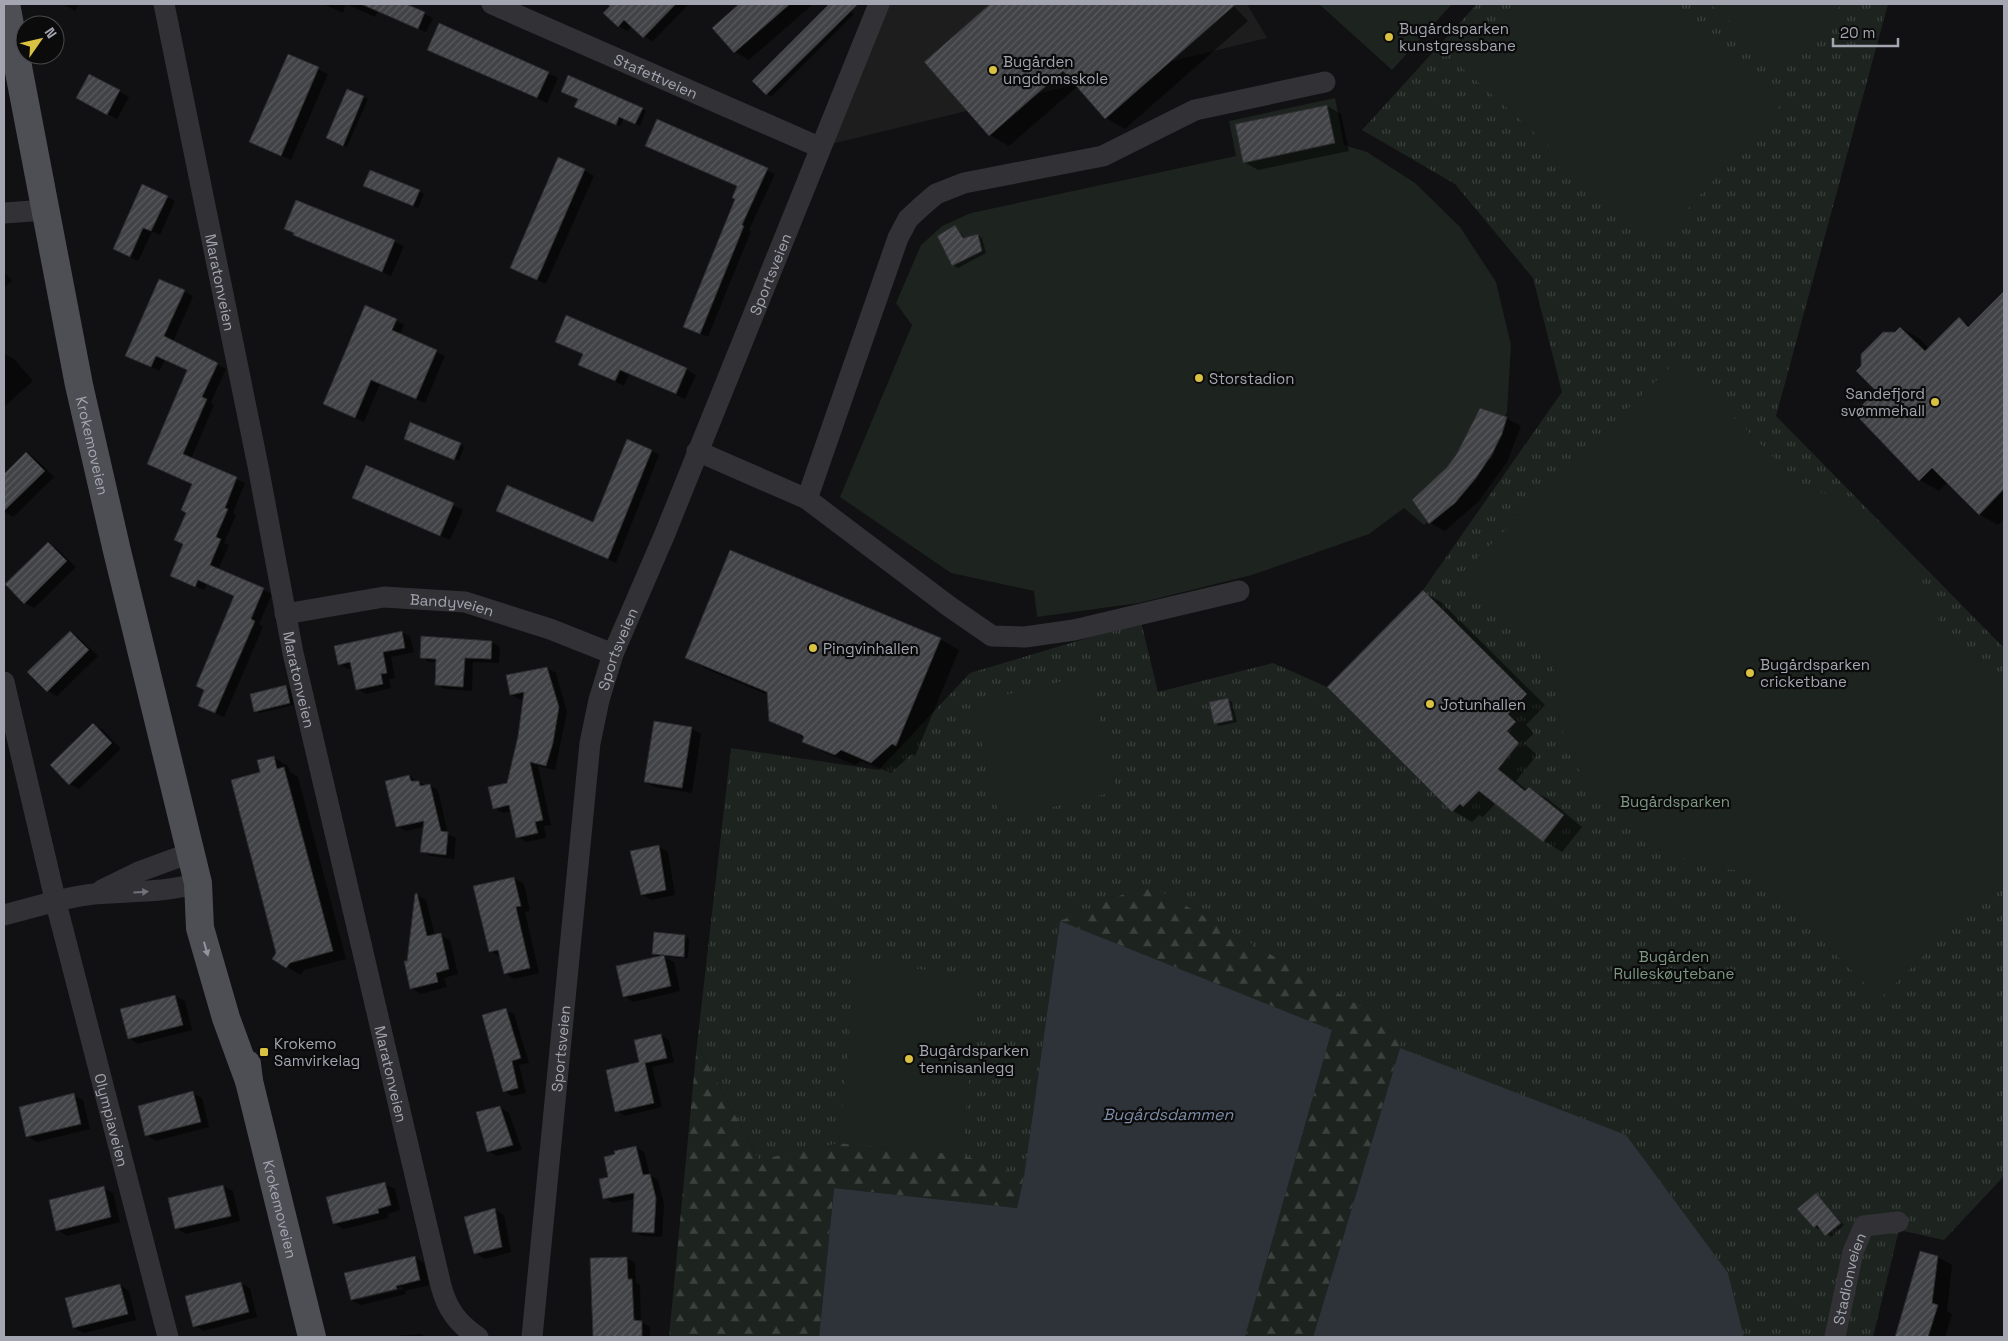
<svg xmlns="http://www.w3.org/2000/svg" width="2008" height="1341" font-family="'Space Grotesk',sans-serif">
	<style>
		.built { fill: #1d1d1e }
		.grass { fill: url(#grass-tufts) }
		.forest { fill: url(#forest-firs) }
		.garden { fill: #1d241f }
		.water { fill: #2e333a }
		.shadow { fill: #0007; fill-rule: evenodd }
		.building { fill: url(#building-hatch); stroke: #2b2b2d }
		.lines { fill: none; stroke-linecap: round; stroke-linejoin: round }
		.minor { stroke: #323236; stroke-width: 21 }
		.major { stroke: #4e4f55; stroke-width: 28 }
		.oneway { fill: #70717a }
		.oneway2 { fill: #92949f }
		.poi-dot { fill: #d9c141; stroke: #0c0b0c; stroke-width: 2 }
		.labels { text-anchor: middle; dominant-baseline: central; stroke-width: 4.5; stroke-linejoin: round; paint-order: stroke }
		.poi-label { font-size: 15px; fill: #a3a5b1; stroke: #0c0b0c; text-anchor: start }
		.street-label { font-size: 15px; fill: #a3a5b1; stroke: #0c0b0c }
		.park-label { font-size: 15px; fill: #7d9983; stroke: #0c0b0c }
		.water-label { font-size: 16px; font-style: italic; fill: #7e8da8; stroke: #0c0b0c }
	</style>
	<defs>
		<pattern id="grass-tufts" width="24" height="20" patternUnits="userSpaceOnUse" patternTransform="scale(1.25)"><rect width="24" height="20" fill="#1d241f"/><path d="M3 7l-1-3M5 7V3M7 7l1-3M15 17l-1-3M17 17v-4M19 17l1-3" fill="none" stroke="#3b413d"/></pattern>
		<pattern id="forest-firs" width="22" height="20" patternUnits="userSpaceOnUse" patternTransform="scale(1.25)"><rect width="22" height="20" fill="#1d241f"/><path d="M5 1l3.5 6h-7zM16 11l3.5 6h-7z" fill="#3b413d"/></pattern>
		<pattern id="building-hatch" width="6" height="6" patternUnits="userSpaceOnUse" patternTransform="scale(1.25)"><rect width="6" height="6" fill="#424347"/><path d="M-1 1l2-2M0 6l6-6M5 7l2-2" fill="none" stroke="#5a5b5f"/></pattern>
	</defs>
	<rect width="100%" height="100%" fill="#111012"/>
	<path class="built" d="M 879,4 L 1247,4 L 1267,38 L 819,147 Z"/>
	<path class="grass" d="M 1477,4 L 1888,4 L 1776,416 L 2004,648 L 2004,1176 L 1944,1240 L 1899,1230 L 1873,1337 L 1744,1337 L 1728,1273 L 1400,1048 L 1332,1030 L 1060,921 L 1024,1176 L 759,1160 L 697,1044 L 731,748 L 879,770 L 970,673 L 1141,622 L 1158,692 L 1273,663 L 1327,687 L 1423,590 L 1562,392 L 1533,278 L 1455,184 L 1362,130 Z"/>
	<path class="forest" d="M 1148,884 L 1402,1030 L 1400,1048 L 1313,1337 L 1245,1337 L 1332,1030 L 1060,921 Z
		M 697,1044 L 759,1160 L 839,1143 L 962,1155 L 1024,1176 L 1017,1208 L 834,1188 L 819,1337 L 669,1337 Z"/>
	<path class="garden" d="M 1319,4 L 1452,4 L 1392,70 Z
		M 1514,4 L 1669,4 L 1781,105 L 1657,243 L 1459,65 Z
		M 1710,4 L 1842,4 L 1783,70 Z
		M 1335,98 L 1344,145 L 1367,152 L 1415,183 L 1460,227 L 1496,282 L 1511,345 L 1507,412 L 1487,458 L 1460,494 L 1424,525 L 1404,508 L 1369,534 L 1252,575 L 1139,603 L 1037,617 L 1034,591 L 951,573 L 840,497 L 912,325 L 896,303 L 921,245 L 942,226 L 971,213 L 1236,156 L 1229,121 Z
		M 1677,360 L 1801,485 L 1827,494 L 1850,505 L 1890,537 L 1907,556 L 1921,578 L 1941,626 L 2004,690 L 2004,875 L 1880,999 L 1753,871 L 1719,869 L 1669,854 L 1647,842 L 1608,810 L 1578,769 L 1567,745 L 1559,721 L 1554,669 L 1460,575 Z
		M 1089,675 L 1117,791 L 1000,820 L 972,703 Z
		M 856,963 L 979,975 L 962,1155 L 839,1143 Z"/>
	<path class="water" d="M 1060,921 L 1332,1030 L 1245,1337 L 819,1337 L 834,1188 L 1017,1208 L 1024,1176 Z
		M 1400,1048 L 1626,1135 L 1728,1273 L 1744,1337 L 1313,1337 Z"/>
	<path class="shadow" d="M 63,4 L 79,4 L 75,11 Z
		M 323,4 L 402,4 L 433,18 L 426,32 L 378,11 L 375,17 L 346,4 L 343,13 Z
		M 608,4 L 689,4 L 652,42 L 632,26 L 627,31 L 619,26 Z
		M 741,4 L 813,4 L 749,60 L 735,52 L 714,28 Z
		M 831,4 L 843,4 L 854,14 L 771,97 L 767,94 L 754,81 Z
		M 992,4 L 1232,4 L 1248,21 L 1125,129 L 1106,118 L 1078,86 L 1009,146 L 990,135 L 926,62 Z
		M 438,54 L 548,73 L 558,78 L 547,103 Z
		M 288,55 L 328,74 L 291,160 L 251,142 Z
		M 90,75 L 129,97 L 117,119 L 78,98 Z
		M 363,97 L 368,99 L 347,147 L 332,140 Z
		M 1327,106 L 1341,114 L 1349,151 L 1258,170 L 1244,162 Z
		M 580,109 L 642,109 L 646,111 L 640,126 L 624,118 L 620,126 Z
		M 657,121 L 775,174 L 749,230 L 751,231 L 708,337 L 684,327 L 736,199 L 738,186 Z
		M 584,170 L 594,176 L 546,284 L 512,268 Z
		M 369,188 L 419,191 L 424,194 L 418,208 Z
		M 167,197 L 175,201 L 160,235 L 152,232 L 138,261 L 123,253 Z
		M 297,202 L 404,246 L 391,276 L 304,239 Z
		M 955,227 L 965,238 L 978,235 L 982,238 L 986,253 L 958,268 L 953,265 Z
		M 4,272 L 12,281 L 4,288 Z
		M 160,280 L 193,296 L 173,342 L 226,369 L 211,402 L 214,405 L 191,459 L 245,483 L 233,513 L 236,515 L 224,543 L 229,545 L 218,570 L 272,594 L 259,624 L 263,627 L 224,717 L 208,710 L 236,596 L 207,584 L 204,590 L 180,580 L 193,484 L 149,464 L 189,370 L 165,360 L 159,371 L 126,355 Z
		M 1996,301 L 2004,306 L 2004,519 L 1998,525 L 1979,514 L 1948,482 L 1939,491 L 1920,480 L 1878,391 L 1896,333 L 1901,328 L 1920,339 L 1929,349 L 1959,319 L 1971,326 Z
		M 396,320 L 404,325 L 400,335 L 445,356 L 425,403 L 380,384 L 364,422 L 324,404 Z
		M 565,346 L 686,369 L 696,375 L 685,399 L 629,374 L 624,386 L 580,365 L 584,355 Z
		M 4,354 L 14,359 L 33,381 L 5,406 Z
		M 1480,409 L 1506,418 L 1521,426 L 1507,462 L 1479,501 L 1445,531 L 1430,523 L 1414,500 L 1448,468 L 1457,456 ZM 1505,419 L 1507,419 L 1491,460 L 1489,459 Z
		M 409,441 L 460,444 L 464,447 L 459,461 Z
		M 652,451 L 659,455 L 616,563 L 505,515 L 594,524 Z
		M 27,453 L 36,459 L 54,477 L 13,517 L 4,511 L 4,475 Z
		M 367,467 L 463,510 L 450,540 L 354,497 Z
		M 48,544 L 57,549 L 76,567 L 34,608 L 25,603 L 7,585 Z
		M 1423,592 L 1441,602 L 1545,705 L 1526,725 L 1534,733 L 1524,743 L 1537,755 L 1516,781 L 1527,790 L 1529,789 L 1548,799 L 1582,827 L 1562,852 L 1544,841 L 1496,803 L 1483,817 L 1479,815 L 1472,822 L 1453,811 Z
		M 70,632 L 79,638 L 98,656 L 57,696 L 48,691 Z
		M 402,632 L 410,637 L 414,652 L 391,657 L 395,678 L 389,679 L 391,688 L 366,694 L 357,689 L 352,668 L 348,669 L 339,664 Z
		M 940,639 L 959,650 L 915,756 L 912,754 L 891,773 L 861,761 L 855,765 L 823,752 L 804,741 L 805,738 L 770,720 L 768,695 L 706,669 L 687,658 Z
		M 492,642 L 500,647 L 499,663 L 473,662 L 472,691 L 445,689 L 436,684 L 437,662 L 429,662 L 421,657 Z
		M 547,668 L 556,673 L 567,712 L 555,770 L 538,766 L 551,825 L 544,826 L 546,838 L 526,842 L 517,837 L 512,811 L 503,813 L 494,808 L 508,784 L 519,736 L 524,699 L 520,700 L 512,695 Z
		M 286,686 L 290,689 L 294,705 L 260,713 L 255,711 Z
		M 1228,700 L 1232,702 L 1237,722 L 1219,726 L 1215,723 Z
		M 94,725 L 103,730 L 121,749 L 79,789 L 70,784 Z
		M 691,728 L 701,734 L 692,793 L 654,787 L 645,782 Z
		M 273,757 L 288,766 L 290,772 L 298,777 L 346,959 L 304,970 L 301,975 L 274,959 L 277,953 L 262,773 Z
		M 409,776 L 426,786 L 429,785 L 438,790 L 448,834 L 456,838 L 454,859 L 430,856 L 422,851 L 424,827 L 406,831 L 398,827 Z
		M 659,847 L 668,852 L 675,895 L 652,900 L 642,895 Z
		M 514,878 L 524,884 L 530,911 L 525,912 L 539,973 L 514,979 L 505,973 L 500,957 L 490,951 Z
		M 417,895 L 426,900 L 435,936 L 440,935 L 450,940 L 458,974 L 444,978 L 447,987 L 421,994 L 411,988 Z
		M 685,936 L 689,939 L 688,958 L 664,957 L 674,962 L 680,991 L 633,1002 L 624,996 L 660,958 L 653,954 Z
		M 175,996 L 185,1001 L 192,1030 L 138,1044 L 129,1038 L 122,1010 Z
		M 505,1010 L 514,1014 L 529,1063 L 519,1065 L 526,1093 L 512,1096 L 504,1091 Z
		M 661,1035 L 669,1040 L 674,1062 L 652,1067 L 662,1107 L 625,1116 L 617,1111 L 641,1063 Z
		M 192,1093 L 202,1098 L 209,1127 L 156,1141 L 147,1135 Z
		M 73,1095 L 83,1100 L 90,1129 L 37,1142 L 27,1136 Z
		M 500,1107 L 509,1113 L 522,1150 L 497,1156 L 488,1151 Z
		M 636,1147 L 644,1152 L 650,1175 L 658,1180 L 664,1204 L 662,1237 L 642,1236 L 633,1231 L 635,1199 L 613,1203 L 604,1198 L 610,1178 Z
		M 385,1184 L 395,1189 L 400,1210 L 387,1214 L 388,1218 L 344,1229 L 334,1224 Z
		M 223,1186 L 233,1191 L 240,1221 L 186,1234 L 177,1228 Z
		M 103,1188 L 113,1193 L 120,1222 L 67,1236 L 58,1230 Z
		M 1816,1194 L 1844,1225 L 1831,1237 L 1821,1228 L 1819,1229 L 1814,1227 Z
		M 495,1210 L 504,1215 L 511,1252 L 485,1259 L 475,1253 Z
		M 1921,1252 L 1938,1257 L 1952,1265 L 1947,1311 L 1952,1314 L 1945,1337 L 1896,1337 Z
		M 414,1257 L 424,1263 L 429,1285 L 405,1291 L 406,1294 L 361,1305 L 352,1300 ZM 402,1287 L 403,1289 L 358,1300 L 358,1297 Z
		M 627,1258 L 635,1263 L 636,1282 L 640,1285 L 641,1322 L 650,1327 L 650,1337 L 602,1337 L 601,1310 Z
		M 240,1283 L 250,1288 L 257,1317 L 204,1331 L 194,1326 Z
		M 120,1285 L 129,1291 L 136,1320 L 84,1333 L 74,1328 Z
		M 421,1334 L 426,1337 L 395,1337 L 395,1336 Z"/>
	<path class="building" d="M 361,4 L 406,4 L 425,12 L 418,29 Z
		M 607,4 L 676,4 L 643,38 L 624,20 L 618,27 L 603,13 L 610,6 Z
		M 739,4 L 790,4 L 734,53 L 712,28 Z
		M 829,4 L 858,4 L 766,95 L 752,81 Z
		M 990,4 L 1236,4 L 1105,119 L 1063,71 L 989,136 L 924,62 Z
		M 439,23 L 549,72 L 537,98 L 427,50 Z
		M 288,54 L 319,67 L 281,156 L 249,142 Z
		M 89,74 L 120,90 L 107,115 L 76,98 Z
		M 568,75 L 643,108 L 635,124 L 619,117 L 616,125 L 574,107 L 578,99 L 561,92 Z
		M 347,89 L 364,96 L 343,146 L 326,138 Z
		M 1327,105 L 1335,143 L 1243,163 L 1235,124 Z
		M 657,119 L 768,168 L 742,225 L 744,226 L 700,334 L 683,327 L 735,199 L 732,198 L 737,186 L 645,146 Z
		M 558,157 L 585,169 L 537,280 L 510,268 Z
		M 370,170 L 420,190 L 413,206 L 363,186 Z
		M 142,184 L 168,196 L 151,231 L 143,228 L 130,257 L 113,249 Z
		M 296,200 L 395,240 L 382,272 L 293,235 L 294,233 L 284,229 Z
		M 955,225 L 963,238 L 978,234 L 982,251 L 952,266 L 937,236 Z
		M 159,279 L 185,290 L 164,336 L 218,363 L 202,397 L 207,399 L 183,454 L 237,477 L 225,508 L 228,509 L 216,537 L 221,539 L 210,565 L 264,588 L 251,619 L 255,621 L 215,713 L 198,706 L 204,690 L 196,686 L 234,596 L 198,580 L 195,587 L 170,576 L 183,544 L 174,540 L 186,513 L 181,510 L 192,484 L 147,464 L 187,370 L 156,356 L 151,367 L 125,356 Z
		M 2004,291 L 2004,489 L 1979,515 L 1932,468 L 1919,481 L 1854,413 L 1876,391 L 1856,371 L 1861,366 L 1861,354 L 1883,332 L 1895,332 L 1900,327 L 1925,351 L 1959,317 L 1968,327 Z
		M 365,305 L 397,319 L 392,330 L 437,350 L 416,399 L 371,380 L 355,418 L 323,404 Z
		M 566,315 L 687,368 L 676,394 L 620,370 L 615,381 L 578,365 L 583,354 L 555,342 Z
		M 1480,408 L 1507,417 L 1502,434 L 1492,454 L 1476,478 L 1455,503 L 1429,524 L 1412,500 L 1447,467 L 1456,455 Z
		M 410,422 L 461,443 L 454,460 L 404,439 Z
		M 627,439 L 652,450 L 608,559 L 496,511 L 507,485 L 593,522 Z
		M 26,452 L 45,471 L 4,511 L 4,474 Z
		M 366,465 L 454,503 L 440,536 L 352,498 Z
		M 48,542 L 67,561 L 24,604 L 5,584 Z
		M 730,550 L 941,638 L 896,746 L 892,744 L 871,763 L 841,750 L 835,755 L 802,742 L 804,737 L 802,735 L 769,721 L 767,692 L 685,658 Z
		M 1423,590 L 1527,694 L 1508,714 L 1516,722 L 1507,731 L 1519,743 L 1498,769 L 1525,791 L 1529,787 L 1564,815 L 1543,842 L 1479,791 L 1463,807 L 1460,804 L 1452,812 L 1327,687 Z
		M 70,631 L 89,650 L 47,692 L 27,672 Z
		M 402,631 L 405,648 L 383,652 L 387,673 L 381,674 L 383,684 L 356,690 L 350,662 L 338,665 L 334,646 Z
		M 421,636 L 492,641 L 491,659 L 465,658 L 463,687 L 435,685 L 436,659 L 420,658 Z
		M 547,667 L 559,707 L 553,743 L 546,766 L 530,762 L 543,820 L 535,822 L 538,833 L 516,838 L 509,805 L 493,809 L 488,787 L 507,783 L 518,736 L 524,692 L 510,695 L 506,675 Z
		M 286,685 L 290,703 L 254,712 L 250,694 Z
		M 1228,698 L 1233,720 L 1214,724 L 1209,702 Z
		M 654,721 L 692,727 L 682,788 L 644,782 Z
		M 93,723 L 112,743 L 69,785 L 50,765 Z
		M 274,756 L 277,769 L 284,767 L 333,951 L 290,963 L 286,968 L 272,959 L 276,953 L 231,780 L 260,772 L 257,760 Z
		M 409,775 L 411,781 L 419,781 L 420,786 L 430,784 L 441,831 L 448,832 L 446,855 L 420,852 L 424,821 L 396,827 L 385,781 Z
		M 659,845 L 666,890 L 641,895 L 630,851 Z
		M 514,877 L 521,906 L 516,907 L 530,968 L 504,974 L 498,950 L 489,952 L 473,886 Z
		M 417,893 L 427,936 L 441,933 L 449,969 L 436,973 L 438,982 L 410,989 L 404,961 L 407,961 L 415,894 Z
		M 654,932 L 685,935 L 684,957 L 652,954 Z
		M 664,955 L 671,986 L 623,997 L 616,966 Z
		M 175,995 L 183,1025 L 128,1039 L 120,1009 Z
		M 506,1008 L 521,1058 L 512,1061 L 518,1088 L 503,1092 L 482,1015 Z
		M 661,1034 L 667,1058 L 645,1063 L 654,1103 L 615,1112 L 606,1070 L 639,1062 L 634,1040 Z
		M 193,1091 L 201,1122 L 145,1136 L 138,1106 Z
		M 74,1093 L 81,1124 L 26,1137 L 19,1107 Z
		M 500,1106 L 513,1145 L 487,1152 L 476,1112 Z
		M 636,1146 L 643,1175 L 650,1174 L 656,1198 L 654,1233 L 632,1232 L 634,1193 L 603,1199 L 599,1179 L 608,1177 L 604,1157 L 615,1154 L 614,1151 Z
		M 385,1182 L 391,1205 L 378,1209 L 379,1213 L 333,1224 L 326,1197 Z
		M 223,1185 L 231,1216 L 175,1229 L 168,1198 Z
		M 104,1186 L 111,1217 L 56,1231 L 49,1200 Z
		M 1816,1193 L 1841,1223 L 1825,1236 L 1817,1225 L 1814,1228 L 1797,1209 Z
		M 495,1208 L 502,1247 L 474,1254 L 464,1217 Z
		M 1920,1251 L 1938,1256 L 1932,1303 L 1938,1305 L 1928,1337 L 1895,1337 Z
		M 415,1256 L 420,1280 L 396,1286 L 397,1289 L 351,1300 L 344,1273 Z
		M 627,1257 L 628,1279 L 632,1279 L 634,1320 L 642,1321 L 642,1337 L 593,1337 L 590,1258 Z
		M 241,1282 L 249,1312 L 193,1327 L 185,1296 Z
		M 120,1284 L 128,1314 L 73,1328 L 65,1298 Z"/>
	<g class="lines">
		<g class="minor">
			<path id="s1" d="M 164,4 L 258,466 L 293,653 L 441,1286 C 447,1309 458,1324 478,1337"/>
			<path id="s2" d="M 492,4 L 819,147"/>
			<path d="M 4,213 L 46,210"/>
			<path d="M 697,451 L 807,499 L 950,607 L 992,636 L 1025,637 L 1074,630 L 1239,591"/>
			<path d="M 807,499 L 898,238 L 908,219 L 922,206 L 936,194 L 964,183 L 1103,156 L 1195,110 L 1325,82"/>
			<path id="s3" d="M 285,614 L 384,597 L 465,602 L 550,629 L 613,654"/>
			<path id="s4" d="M 4,682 L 56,903 L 168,1337"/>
			<path d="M 102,890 L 141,871 L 190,853"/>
			<path d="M 4,915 C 33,908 64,897 94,894 C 129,891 164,893 198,883"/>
			<path id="s5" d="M 532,1337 L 590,743 L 599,700 L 613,654 L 664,536 L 879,4"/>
			<path id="s6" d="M 1835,1337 L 1853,1252 L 1864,1226 L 1898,1222"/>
		</g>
		<g class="major">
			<path id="s7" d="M 6,4 L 79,385 L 117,551 L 198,883 L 200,928 L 226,1018 L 249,1081"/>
			<path id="s8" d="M 247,1064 L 249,1081 L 312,1337"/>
		</g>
	</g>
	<defs><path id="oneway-solid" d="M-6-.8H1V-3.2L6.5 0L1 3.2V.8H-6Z" transform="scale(1.25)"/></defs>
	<use class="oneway" href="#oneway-solid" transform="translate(141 892) rotate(-3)"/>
	<use class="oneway2" href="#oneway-solid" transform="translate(206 949) rotate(74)"/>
	<g class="poi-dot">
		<circle cx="1389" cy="37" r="5"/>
		<circle cx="993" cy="70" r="5"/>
		<circle cx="1199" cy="378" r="5"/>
		<circle cx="1935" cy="402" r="5"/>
		<circle cx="813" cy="648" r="5"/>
		<circle cx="1750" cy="673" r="5"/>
		<circle cx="1430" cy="704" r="5"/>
		<rect x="259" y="1047" width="10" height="10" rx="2.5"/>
		<circle cx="909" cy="1059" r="5"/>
	</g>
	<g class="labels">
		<g class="poi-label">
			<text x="1399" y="28">Bugårdsparken<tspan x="1399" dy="17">kunstgressbane</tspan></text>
			<text x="1003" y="61">Bugården<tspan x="1003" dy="17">ungdomsskole</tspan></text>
			<text x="1209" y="378">Storstadion</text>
			<text x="1925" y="393" text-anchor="end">Sandefjord<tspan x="1925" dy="17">svømmehall</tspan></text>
			<text x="823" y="648">Pingvinhallen</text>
			<text x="1760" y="664">Bugårdsparken<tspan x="1760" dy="17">cricketbane</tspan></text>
			<text x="1440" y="704">Jotunhallen</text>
			<text x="274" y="1043">Krokemo<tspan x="274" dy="17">Samvirkelag</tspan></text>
			<text x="919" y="1050">Bugårdsparken<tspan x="919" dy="17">tennisanlegg</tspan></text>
		</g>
		<g class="street-label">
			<text stroke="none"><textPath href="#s2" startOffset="179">Stafettveien</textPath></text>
			<text stroke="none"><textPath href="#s5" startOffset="1100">Sportsveien</textPath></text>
			<text stroke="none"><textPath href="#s1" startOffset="284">Maratonveien</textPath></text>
			<text stroke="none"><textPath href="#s7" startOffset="450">Krokemoveien</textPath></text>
			<text stroke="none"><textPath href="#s3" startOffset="169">Bandyveien</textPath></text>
			<text stroke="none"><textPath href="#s5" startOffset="695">Sportsveien</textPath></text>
			<text stroke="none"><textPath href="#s1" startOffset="689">Maratonveien</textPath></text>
			<text stroke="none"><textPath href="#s5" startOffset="290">Sportsveien</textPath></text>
			<text stroke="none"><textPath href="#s1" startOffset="1094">Maratonveien</textPath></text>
			<text stroke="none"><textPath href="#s4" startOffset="451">Olympiaveien</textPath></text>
			<text stroke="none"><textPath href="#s8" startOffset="149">Krokemoveien</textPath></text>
			<text stroke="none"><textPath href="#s6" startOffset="60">Stadionveien</textPath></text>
		</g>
		<g class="park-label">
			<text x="1675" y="801">Bugårdsparken</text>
			<text x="1674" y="956">Bugården<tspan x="1674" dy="17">Rulleskøytebane</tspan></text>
		</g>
		<g class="water-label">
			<text x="1168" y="1114">Bugårdsdammen</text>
		</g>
	</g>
	<rect width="2008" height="1341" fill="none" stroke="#a3a5b1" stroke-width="10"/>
	<g transform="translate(40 40) rotate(56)"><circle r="24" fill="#0c0b0c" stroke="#48494e"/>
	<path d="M0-4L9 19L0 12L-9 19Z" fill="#d9c141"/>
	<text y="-8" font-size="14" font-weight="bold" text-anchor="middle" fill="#a3a5b1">N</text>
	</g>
	<path d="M1833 38v8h65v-8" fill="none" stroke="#a3a5b1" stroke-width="2.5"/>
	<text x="1840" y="38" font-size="15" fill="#a3a5b1" stroke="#0c0b0c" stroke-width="4" paint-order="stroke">20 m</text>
</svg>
